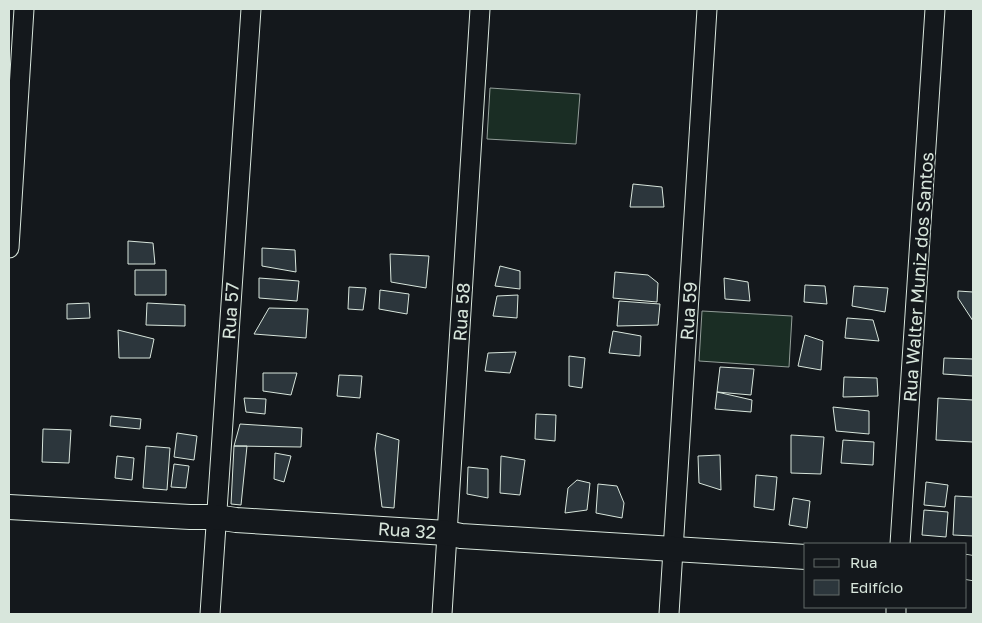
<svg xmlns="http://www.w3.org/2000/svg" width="982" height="623" font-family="'Golos Text',sans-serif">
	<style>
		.grass { fill: #1a2d24; stroke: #939e99 }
		.building { fill: #2c363c; stroke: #d8e6dc }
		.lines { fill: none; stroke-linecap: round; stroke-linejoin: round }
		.minor-casing { stroke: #d8e6dc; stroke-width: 21 }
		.major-casing { stroke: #d8e6dc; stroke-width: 26 }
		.minor { stroke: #14181c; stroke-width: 19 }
		.major { stroke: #14181c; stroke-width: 24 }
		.labels { text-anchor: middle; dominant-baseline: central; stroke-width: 4; stroke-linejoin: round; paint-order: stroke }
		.street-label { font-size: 18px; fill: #d8e6dc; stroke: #14181c }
	</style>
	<rect width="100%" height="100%" fill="#14181c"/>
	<path class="grass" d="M 490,88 L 580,94 L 576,144 L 487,139 Z
		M 702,311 L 792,316 L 789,367 L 699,361 Z"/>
	<path class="building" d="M 633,184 L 662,187 L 664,207 L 630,207 Z
		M 128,241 L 153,243 L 155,264 L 128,264 Z
		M 262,248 L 295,250 L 296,272 L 262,266 Z
		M 390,254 L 429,256 L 426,288 L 391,282 Z
		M 500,266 L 520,271 L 520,289 L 495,286 Z
		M 135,270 L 166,270 L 166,295 L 135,295 Z
		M 615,272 L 648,275 L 658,283 L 657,302 L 613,298 Z
		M 259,278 L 299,281 L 297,301 L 259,298 Z
		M 724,278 L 748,282 L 750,301 L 725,299 Z
		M 805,285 L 825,286 L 827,304 L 804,302 Z
		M 854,286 L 888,288 L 885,312 L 852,306 Z
		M 349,287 L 366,288 L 363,310 L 348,309 Z
		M 380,290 L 409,294 L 407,314 L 379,309 Z
		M 958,291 L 973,292 L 973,321 L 958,298 Z
		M 518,295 L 517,318 L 493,316 L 497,296 Z
		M 619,301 L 660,304 L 658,325 L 617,326 Z
		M 89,303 L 90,318 L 67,319 L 67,304 Z
		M 147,303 L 185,305 L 185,326 L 146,325 Z
		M 269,308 L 308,309 L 306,338 L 254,334 Z
		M 847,318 L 873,320 L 879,341 L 845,338 Z
		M 118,330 L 154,339 L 150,358 L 119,358 Z
		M 613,331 L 641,336 L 640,356 L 609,353 Z
		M 805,335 L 823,341 L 821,370 L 798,366 Z
		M 516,352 L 510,373 L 485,371 L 488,353 Z
		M 569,356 L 585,358 L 582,388 L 569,386 Z
		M 944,358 L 973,359 L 973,376 L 943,374 Z
		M 720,367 L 754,369 L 751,395 L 717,392 Z
		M 263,373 L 297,373 L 291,395 L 263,391 Z
		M 339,375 L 362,376 L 360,398 L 337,396 Z
		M 844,377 L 877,378 L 878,396 L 843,397 Z
		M 717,392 L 752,400 L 751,412 L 715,409 Z
		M 244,398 L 266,399 L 265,414 L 246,412 Z
		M 938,398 L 973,400 L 973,442 L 936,440 Z
		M 833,407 L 869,411 L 869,434 L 836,431 Z
		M 536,414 L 556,415 L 555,441 L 535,439 Z
		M 111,416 L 141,419 L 140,429 L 110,426 Z
		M 240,424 L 302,428 L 301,447 L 234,446 Z
		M 43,429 L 71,430 L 69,463 L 42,462 Z
		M 177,433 L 197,436 L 194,460 L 174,457 Z
		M 377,433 L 399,440 L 394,508 L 382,507 L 375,449 Z
		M 791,435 L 824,437 L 821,474 L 791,473 Z
		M 843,440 L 874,442 L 873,465 L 841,463 Z
		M 146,446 L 170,448 L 167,490 L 143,488 Z
		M 234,446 L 247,446 L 241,505 L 231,504 Z
		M 275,453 L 291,456 L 284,482 L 274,479 Z
		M 720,455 L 721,490 L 699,483 L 698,456 Z
		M 117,456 L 134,458 L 132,480 L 115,478 Z
		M 501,456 L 525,460 L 520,495 L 500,493 Z
		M 174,464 L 189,466 L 186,488 L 171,487 Z
		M 468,467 L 488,469 L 488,498 L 467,494 Z
		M 756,475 L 777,477 L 774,510 L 754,507 Z
		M 577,480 L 590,483 L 587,510 L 565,513 L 568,488 Z
		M 926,482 L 948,485 L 945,507 L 924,505 Z
		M 598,484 L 617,486 L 624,503 L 622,518 L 596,513 Z
		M 955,496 L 973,497 L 973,536 L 953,535 Z
		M 793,498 L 810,501 L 807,528 L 789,525 Z
		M 924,510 L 948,512 L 946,537 L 922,535 Z"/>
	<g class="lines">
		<g class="minor-casing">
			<path id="minor" d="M 9,248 L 24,9
				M 900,544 L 935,9
				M 210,614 L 251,9
				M 442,614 L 480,9
				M 669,614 L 707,9
				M 896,614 L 896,607"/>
		</g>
		<g class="major-casing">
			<path id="major" d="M 9,507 L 190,517 L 215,517 L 236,520 L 447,533 L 461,536 L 806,557
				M 966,567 L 973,568"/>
		</g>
		<use href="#minor" class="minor"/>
		<use href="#major" class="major"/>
	</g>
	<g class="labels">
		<g class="street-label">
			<text transform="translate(918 277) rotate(-86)">Rua Walter Muniz dos Santos</text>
			<text transform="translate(230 311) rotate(-86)">Rua 57</text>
			<text transform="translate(688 311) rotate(-86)">Rua 59</text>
			<text transform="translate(461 312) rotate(-86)">Rua 58</text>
			<text transform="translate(407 530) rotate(4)">Rua 32</text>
		</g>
	</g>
	<rect width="982" height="623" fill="none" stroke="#d8e6dc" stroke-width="20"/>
	<rect x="804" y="543" width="162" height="65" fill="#14181c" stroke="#626a69"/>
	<rect x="814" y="559" width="25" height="8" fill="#14181c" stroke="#626a69"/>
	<text x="850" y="568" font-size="15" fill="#d8e6dc">Rua</text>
	<rect x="814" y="580" width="25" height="15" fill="#2c363c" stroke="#626a69"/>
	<text x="850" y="593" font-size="15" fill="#d8e6dc">Edifício</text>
</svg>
